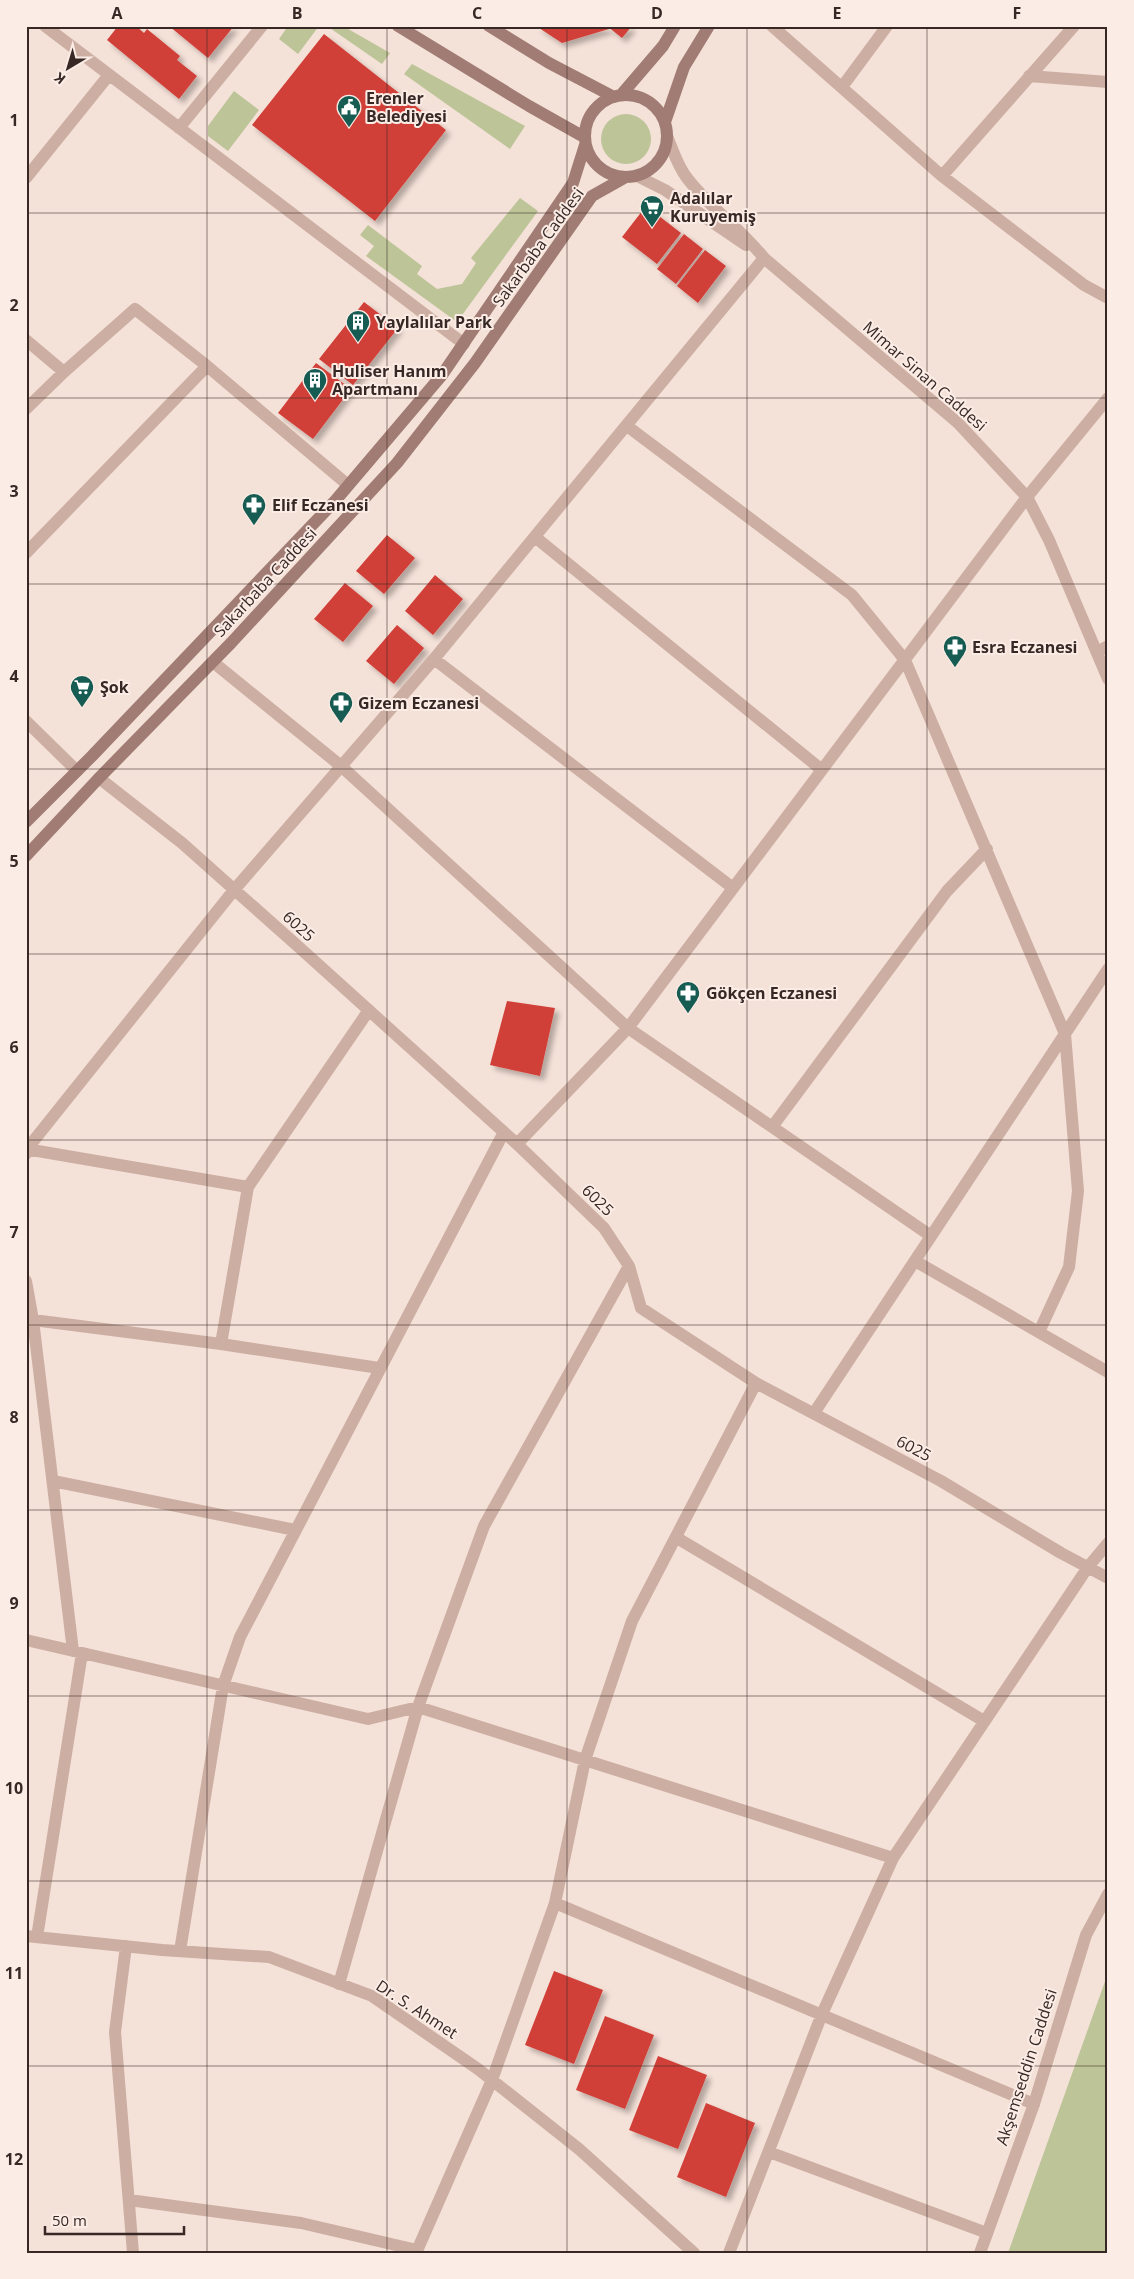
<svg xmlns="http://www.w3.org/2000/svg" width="1134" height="2279" font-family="'Open Sans',sans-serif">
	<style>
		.green { fill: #bdc497 }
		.building { fill: #d14038; filter: url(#shadow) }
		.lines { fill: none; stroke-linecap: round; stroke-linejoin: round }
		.minor { stroke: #cdaea3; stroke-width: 12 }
		.tertiary { stroke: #cdaea3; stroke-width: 12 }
		.secondary { stroke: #a07c74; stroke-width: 12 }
		.grid { fill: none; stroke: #372826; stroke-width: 1; stroke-opacity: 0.55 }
		.labels { text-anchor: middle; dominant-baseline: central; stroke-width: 4; stroke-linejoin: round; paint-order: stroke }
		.poi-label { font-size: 16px; font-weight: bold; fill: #372826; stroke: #fbece5; text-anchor: start }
		.street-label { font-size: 16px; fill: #372826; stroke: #fbece5 }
		.neatline { fill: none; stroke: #372826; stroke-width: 2 }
		.grid-label { font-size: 16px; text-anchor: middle; font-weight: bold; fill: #372826 }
	</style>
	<defs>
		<filter id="shadow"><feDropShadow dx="4.5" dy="4.5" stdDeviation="2.5" flood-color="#0004"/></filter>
	</defs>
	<rect width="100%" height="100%" fill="#f4e1d8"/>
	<path class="green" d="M 288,26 L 319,26 L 298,54 L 279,39 Z
		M 327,26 L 343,26 L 390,53 L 382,64 Z
		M 412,64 L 525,126 L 510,149 L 404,74 Z
		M 234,91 L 259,110 L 228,151 L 208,136 L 208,126 Z
		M601 139a25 25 0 1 1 50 0a25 25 0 1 1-50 0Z
		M 520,198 L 538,211 L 457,322 L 366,256 L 374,246 L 360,235 L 368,225 L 422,266 L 417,274 L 437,289 L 462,284 L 476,263 L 471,258 Z
		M 1108,1973 L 1108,2253 L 1008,2253 Z"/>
	<path class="building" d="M 118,26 L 136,26 L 144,33 L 147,29 L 180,56 L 177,60 L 197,76 L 179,99 L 107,40 Z
		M 169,26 L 234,26 L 208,58 Z
		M 536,26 L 605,26 L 609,29 L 562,43 Z
		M 607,26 L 632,26 L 622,38 Z
		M 324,34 L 446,130 L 375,221 L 252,125 Z
		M 646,206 L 681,233 L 657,264 L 622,237 Z
		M 684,234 L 703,249 L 676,284 L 657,269 Z
		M 705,250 L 726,266 L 698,303 L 677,286 Z
		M 364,302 L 398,328 L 353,385 L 319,359 Z
		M 316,363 L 351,389 L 313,439 L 278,413 Z
		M 387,535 L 415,558 L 384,594 L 356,571 Z
		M 435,575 L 463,599 L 433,635 L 405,611 Z
		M 345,583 L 373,606 L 343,642 L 314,619 Z
		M 397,625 L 424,648 L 394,684 L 366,661 Z
		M 507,1001 L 555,1008 L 540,1076 L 490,1065 Z
		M 554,1971 L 603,1990 L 574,2064 L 525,2045 Z
		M 605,2016 L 654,2035 L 625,2109 L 576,2090 Z
		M 658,2056 L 707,2075 L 678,2149 L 629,2130 Z
		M 706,2103 L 755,2123 L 726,2197 L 677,2177 Z"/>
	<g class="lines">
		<path class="minor" d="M 45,26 L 464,344
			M 772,26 L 942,176 L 1084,285 L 1108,298
			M 1029,76 L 1108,82
			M 842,87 L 887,26
			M 179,128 L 262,26
			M 942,176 L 1074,26
			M 26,178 L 109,75
			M 26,340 L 64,372
			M 26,409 L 64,372 L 135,309 L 207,366 L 348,485
			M 627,426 L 852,595 L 905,660 L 1065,1034 L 1078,1191 L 1069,1267 L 1039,1332
			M 535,537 L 822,770
			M 26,553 L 207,366
			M 1097,652 L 1108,646
			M 434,659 L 733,888
			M 213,662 L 341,766 L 628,1028 L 931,1236
			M 26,721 L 77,771
			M 99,778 L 182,843 L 301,949 L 517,1144 L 604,1228 L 629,1266 L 641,1308 L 756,1383 L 941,1481 L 1061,1553 L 1108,1578
			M 772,1127 L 947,891 L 987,849
			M 517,1144 L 628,1028 L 1027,497 L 1108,398
			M 26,1149 L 248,1187
			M 26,1154 L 27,1149 L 234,890 L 434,659 L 764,258
			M 915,1261 L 1108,1372
			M 26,1281 L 33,1320 L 73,1651
			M 33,1320 L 221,1344 L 379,1368
			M 221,1344 L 248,1187 L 369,1010
			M 814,1413 L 1108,969
			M 53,1481 L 295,1530
			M 677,1538 L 984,1721
			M 26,1640 L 368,1719 L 418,1707 L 893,1858
			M 555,1903 L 1034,2104
			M 26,1936 L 162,1950 L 269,1957 L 372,1996 L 478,2069 L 579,2149 L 694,2253
			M 37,1937 L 82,1653
			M 126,1946 L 115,2032 L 133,2253
			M 180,1951 L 223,1686 L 240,1637 L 504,1132
			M 339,1984 L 418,1707 L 484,1526 L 629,1266
			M 769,2152 L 987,2233
			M 129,2200 L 301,2223 L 417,2250
			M 416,2253 L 492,2080 L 555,1903 L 585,1760 L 632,1621 L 756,1383
			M 729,2253 L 822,2014 L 893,1858 L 1088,1567 L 1108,1543"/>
		<path class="tertiary" d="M 667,136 C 673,150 677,165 687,178 C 709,207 741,229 764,258 L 958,423 L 1027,497 L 1049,540 L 1108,679
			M 637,176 L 665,190 L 746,245
			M 980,2253 L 1034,2104 L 1086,1935 L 1108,1894"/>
		<path class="secondary" d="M 398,26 L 529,106 L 584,137
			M 489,26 L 549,63 L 614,97
			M585 136a41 41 0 1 1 82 0a41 41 0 1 1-82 0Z
			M 621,95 L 663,46 L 675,26
			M 665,122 L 684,67 L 709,26
			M 26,822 L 92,756 L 335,501 L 442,375 L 573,183 L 585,145
			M 26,856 L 99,778 L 231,643 L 397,463 L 475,363 L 592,196 L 624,178"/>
	</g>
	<path class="grid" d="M 207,26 L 207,2253M 387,26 L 387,2253M 567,26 L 567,2253M 747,26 L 747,2253M 927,26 L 927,2253M 26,213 L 1108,213M 26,398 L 1108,398M 26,584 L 1108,584M 26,769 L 1108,769M 26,954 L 1108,954M 26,1140 L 1108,1140M 26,1325 L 1108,1325M 26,1510 L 1108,1510M 26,1696 L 1108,1696M 26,1881 L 1108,1881M 26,2066 L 1108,2066"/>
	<defs>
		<g id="civic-pin" transform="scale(1.25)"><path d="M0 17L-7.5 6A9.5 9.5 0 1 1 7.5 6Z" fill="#175c53" stroke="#fbece5"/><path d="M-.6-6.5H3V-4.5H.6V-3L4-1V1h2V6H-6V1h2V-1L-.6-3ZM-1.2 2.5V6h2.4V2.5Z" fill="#fff"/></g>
		<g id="supermarket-pin" transform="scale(1.25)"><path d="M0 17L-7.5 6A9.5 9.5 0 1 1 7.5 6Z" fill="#175c53" stroke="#fbece5"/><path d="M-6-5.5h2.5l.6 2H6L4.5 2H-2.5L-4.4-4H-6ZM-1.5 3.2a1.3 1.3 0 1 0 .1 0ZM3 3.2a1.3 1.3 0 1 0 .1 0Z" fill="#fff"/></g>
		<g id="building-pin" transform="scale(1.25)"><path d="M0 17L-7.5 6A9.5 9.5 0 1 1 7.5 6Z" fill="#175c53" stroke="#fbece5"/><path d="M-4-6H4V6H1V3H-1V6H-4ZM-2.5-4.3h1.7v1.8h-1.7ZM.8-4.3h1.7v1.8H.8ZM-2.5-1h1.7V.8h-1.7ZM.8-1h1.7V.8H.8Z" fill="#fff"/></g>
		<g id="pharmacy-pin" transform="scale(1.25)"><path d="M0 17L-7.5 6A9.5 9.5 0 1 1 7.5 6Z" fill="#175c53" stroke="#fbece5"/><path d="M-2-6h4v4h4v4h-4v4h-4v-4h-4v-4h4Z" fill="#fff"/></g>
	</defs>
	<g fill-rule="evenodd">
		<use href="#civic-pin" x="349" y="107"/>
		<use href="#supermarket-pin" x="652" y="207"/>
		<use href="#building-pin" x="358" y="322"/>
		<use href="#building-pin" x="315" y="380"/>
		<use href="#pharmacy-pin" x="254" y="505"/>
		<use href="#pharmacy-pin" x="955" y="647"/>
		<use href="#supermarket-pin" x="82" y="687"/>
		<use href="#pharmacy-pin" x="341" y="703"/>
		<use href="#pharmacy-pin" x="688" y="993"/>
	</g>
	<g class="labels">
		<g class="poi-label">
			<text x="366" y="98">Erenler<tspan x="366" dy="18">Belediyesi</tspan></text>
			<text x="670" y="198">Adalılar<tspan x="670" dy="18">Kuruyemiş</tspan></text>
			<text x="376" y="322">Yaylalılar Park</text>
			<text x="332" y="371">Huliser Hanım<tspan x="332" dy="18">Apartmanı</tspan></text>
			<text x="272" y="505">Elif Eczanesi</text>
			<text x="972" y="647">Esra Eczanesi</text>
			<text x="100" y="687">Şok</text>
			<text x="358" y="703">Gizem Eczanesi</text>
			<text x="706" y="993">Gökçen Eczanesi</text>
		</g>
		<g class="street-label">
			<text transform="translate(538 247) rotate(-54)">Sakarbaba Caddesi</text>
			<text transform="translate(925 376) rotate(41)">Mimar Sinan Caddesi</text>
			<text transform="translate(265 582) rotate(-47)">Sakarbaba Caddesi</text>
			<text transform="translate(299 926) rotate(42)">6025</text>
			<text transform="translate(598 1200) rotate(44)">6025</text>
			<text transform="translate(914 1448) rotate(28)">6025</text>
			<text transform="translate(417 2009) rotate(33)">Dr. S. Ahmet</text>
			<text transform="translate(1026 2067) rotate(-72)">Akşemseddin Caddesi</text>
		</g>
	</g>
	<rect width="1134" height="2279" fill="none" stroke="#fbece5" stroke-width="55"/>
	<g transform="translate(68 68) rotate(218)" stroke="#fbece5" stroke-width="4" paint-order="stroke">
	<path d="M0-4L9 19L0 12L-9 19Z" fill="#372826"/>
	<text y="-8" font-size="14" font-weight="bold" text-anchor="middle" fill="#372826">K</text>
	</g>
	<path d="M45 2226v8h139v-8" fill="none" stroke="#372826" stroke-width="2.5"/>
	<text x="52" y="2226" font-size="15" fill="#372826" stroke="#fbece5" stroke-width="4" paint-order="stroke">50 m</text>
	<rect x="28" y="28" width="1078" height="2224" class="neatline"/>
	<g class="grid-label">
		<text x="117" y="19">A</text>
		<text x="297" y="19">B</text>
		<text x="477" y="19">C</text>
		<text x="657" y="19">D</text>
		<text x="837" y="19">E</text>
		<text x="1017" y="19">F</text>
		<text x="14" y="126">1</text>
		<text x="14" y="311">2</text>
		<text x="14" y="497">3</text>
		<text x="14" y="682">4</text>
		<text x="14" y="867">5</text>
		<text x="14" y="1053">6</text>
		<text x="14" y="1238">7</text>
		<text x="14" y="1423">8</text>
		<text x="14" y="1609">9</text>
		<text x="14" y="1794">10</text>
		<text x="14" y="1979">11</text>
		<text x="14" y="2165">12</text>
	</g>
</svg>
